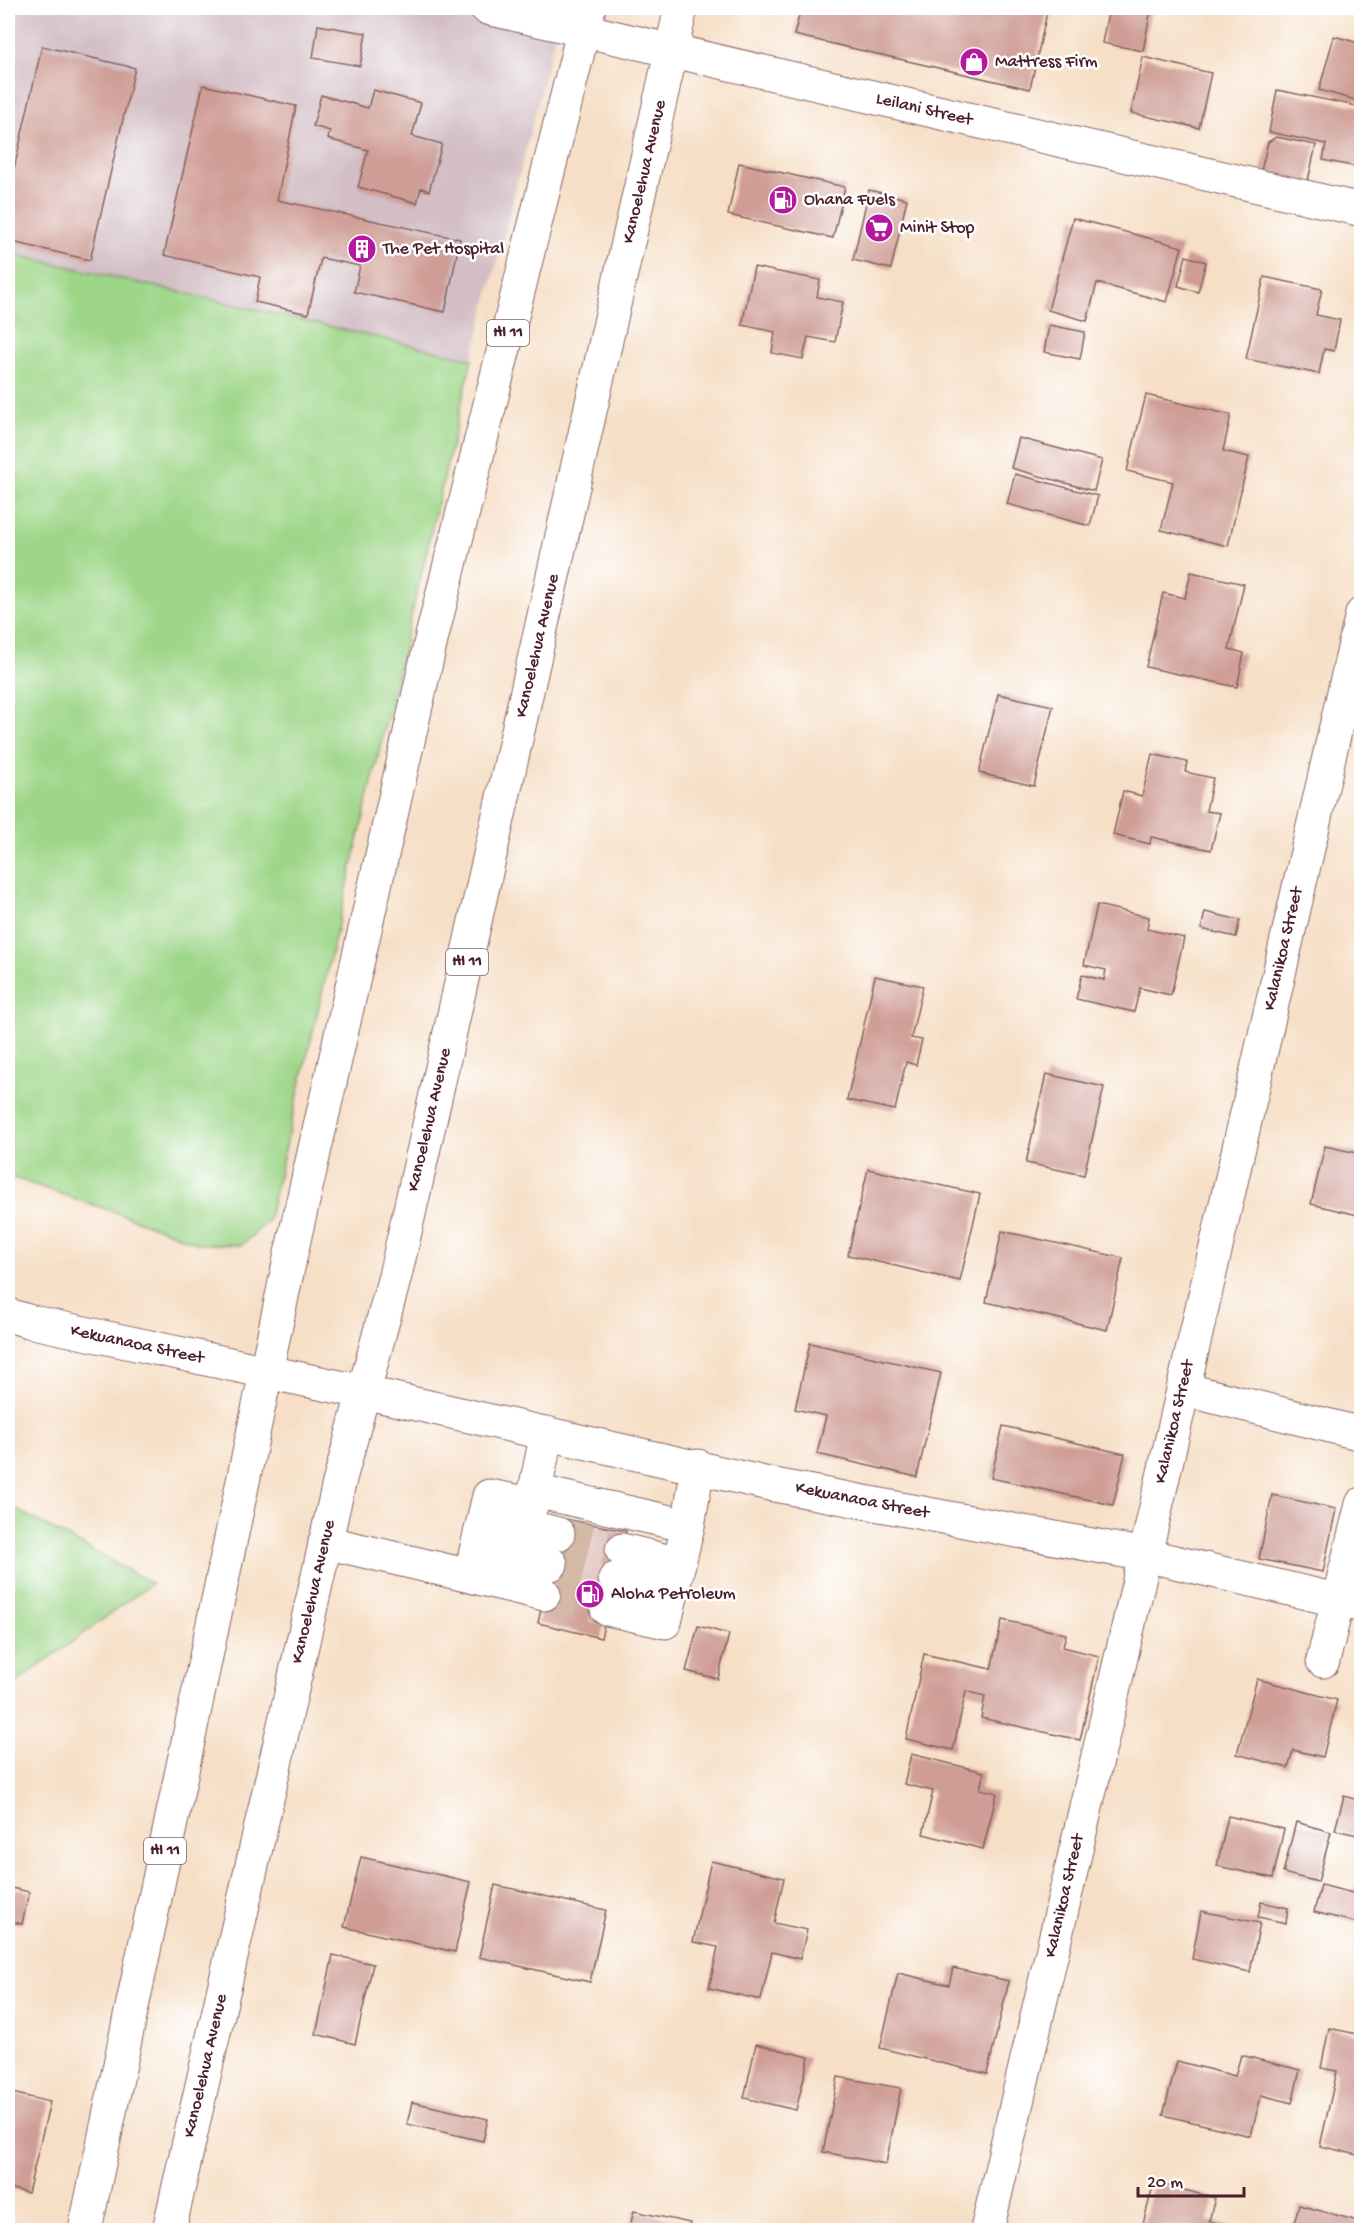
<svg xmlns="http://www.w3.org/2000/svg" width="1369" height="2238" font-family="'Gochi Hand',sans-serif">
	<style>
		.industrial { fill: #d2bec4 }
		.green { fill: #9dd688; stroke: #747a5a; stroke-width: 1.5 }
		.building { fill: #cf9d95 }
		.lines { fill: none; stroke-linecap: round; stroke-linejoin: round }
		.minor-tunnel { stroke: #d4b9a7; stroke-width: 33; stroke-dasharray: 33 16; stroke-linecap: butt }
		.minor-casing { stroke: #866261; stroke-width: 35 }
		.highway-casing { stroke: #866261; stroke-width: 35 }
		.minor { stroke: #fff; stroke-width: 33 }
		.highway { stroke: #fff; stroke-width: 33 }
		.labels { text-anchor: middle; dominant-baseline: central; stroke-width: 5; stroke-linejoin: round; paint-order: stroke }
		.shield { fill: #fff; stroke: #80626b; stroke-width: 1.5 }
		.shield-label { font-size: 16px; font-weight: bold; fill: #4a1f2b }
		.poi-label { font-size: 18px; fill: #4a1f2b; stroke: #fff; text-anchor: start }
		.street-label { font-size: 18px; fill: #4a1f2b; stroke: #fff }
	</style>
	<rect width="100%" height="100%" fill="#fff"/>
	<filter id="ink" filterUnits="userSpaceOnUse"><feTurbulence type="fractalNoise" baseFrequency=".0167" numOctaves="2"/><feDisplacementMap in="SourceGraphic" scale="12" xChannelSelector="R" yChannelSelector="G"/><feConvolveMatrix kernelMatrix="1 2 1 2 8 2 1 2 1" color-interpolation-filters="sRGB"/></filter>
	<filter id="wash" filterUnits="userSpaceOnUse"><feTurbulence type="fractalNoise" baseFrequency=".008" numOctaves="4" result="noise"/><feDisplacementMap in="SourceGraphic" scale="24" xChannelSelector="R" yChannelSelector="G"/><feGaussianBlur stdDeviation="1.35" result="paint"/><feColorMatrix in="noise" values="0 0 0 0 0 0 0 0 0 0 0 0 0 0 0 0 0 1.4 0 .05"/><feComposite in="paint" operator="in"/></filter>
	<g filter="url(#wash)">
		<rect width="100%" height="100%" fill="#f6dfc6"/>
		<path class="industrial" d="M 8,8 L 562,8 L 472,359 L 8,253 Z"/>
		<path class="green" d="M 8,253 L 472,359 L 268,1221 L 242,1245 L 200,1244 L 123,1215 L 8,1176 Z
			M 8,1505 L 152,1583 L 8,1689 Z"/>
		<g id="blocks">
			<path class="building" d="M 801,8 L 1048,8 L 1030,89 L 794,35 Z
				M 1109,8 L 1151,9 L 1143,51 L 1102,43 Z
				M 318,25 L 366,33 L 360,66 L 313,58 Z
				M 1334,36 L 1362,44 L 1362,102 L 1319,90 Z
				M 42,46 L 135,68 L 90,260 L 8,241 L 8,195 Z
				M 1143,57 L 1211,73 L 1199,128 L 1131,113 Z
				M 203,85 L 296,106 L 277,200 L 460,239 L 445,312 L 354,292 L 360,266 L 321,258 L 308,314 L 255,302 L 260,277 L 164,255 Z
				M 373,90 L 421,103 L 412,136 L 442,144 L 429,191 L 421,188 L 417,203 L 358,187 L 368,150 L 328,139 L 330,131 L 313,126 L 321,95 L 368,108 Z
				M 1277,90 L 1362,107 L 1362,168 L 1323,160 L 1326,144 L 1269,132 Z
				M 1276,137 L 1316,145 L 1307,185 L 1260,175 L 1268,142 Z
				M 739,163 L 845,187 L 833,238 L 728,215 Z
				M 869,190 L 907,199 L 891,269 L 853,260 Z
				M 1073,218 L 1182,247 L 1167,302 L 1097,283 L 1087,321 L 1048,310 Z
				M 1186,256 L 1206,262 L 1198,292 L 1178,286 Z
				M 754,267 L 820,280 L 817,297 L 843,302 L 835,342 L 808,337 L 803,359 L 772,353 L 775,332 L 742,325 Z
				M 1264,277 L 1322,289 L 1316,315 L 1340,320 L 1334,351 L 1324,349 L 1319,374 L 1246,359 Z
				M 1049,325 L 1085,332 L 1080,359 L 1044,352 Z
				M 1146,395 L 1231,415 L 1223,451 L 1249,457 L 1228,546 L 1161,530 L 1173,482 L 1127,471 Z
				M 1019,438 L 1102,460 L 1094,491 L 1011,468 Z
				M 1015,474 L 1098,496 L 1090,526 L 1007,504 Z
				M 1191,572 L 1244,584 L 1229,649 L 1244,653 L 1237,687 L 1146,667 L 1163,593 L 1185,598 Z
				M 998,694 L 1053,706 L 1034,786 L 979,773 Z
				M 1152,754 L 1187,762 L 1185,772 L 1213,778 L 1206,811 L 1220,813 L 1211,850 L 1151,837 L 1150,844 L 1113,835 L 1123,791 L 1142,796 Z
				M 1097,905 L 1149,917 L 1147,929 L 1184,938 L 1171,995 L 1140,988 L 1134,1012 L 1076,999 L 1082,975 L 1104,980 L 1106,970 L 1084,965 Z
				M 1205,912 L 1240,920 L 1236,937 L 1201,929 Z
				M 875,976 L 923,986 L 911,1038 L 922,1040 L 916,1065 L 906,1062 L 895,1110 L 847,1100 Z
				M 1046,1074 L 1104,1087 L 1084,1175 L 1026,1163 Z
				M 1325,1146 L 1362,1154 L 1362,1216 L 1311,1204 Z
				M 868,1169 L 980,1194 L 960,1281 L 848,1255 Z
				M 1002,1231 L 1123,1258 L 1107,1330 L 986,1302 Z
				M 810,1343 L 941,1373 L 917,1477 L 817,1454 L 826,1416 L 795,1409 Z
				M 1003,1426 L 1125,1454 L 1113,1505 L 991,1478 Z
				M 1272,1495 L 1336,1509 L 1323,1572 L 1259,1559 Z
				M 561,1518 L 626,1531 L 601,1638 L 538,1623 Z
				M 1002,1620 L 1066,1634 L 1063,1647 L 1099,1656 L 1080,1740 L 981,1718 L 985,1696 L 966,1691 L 953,1750 L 906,1739 L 924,1654 L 991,1669 Z
				M 698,1626 L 729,1634 L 718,1679 L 686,1671 Z
				M 1257,1679 L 1337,1700 L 1323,1757 L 1293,1750 L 1288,1768 L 1237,1754 Z
				M 911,1754 L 984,1772 L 980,1789 L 997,1793 L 983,1849 L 923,1834 L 933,1791 L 904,1784 Z
				M 1344,1796 L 1362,1801 L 1362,1836 L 1335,1830 Z
				M 1228,1816 L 1284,1829 L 1273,1878 L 1217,1866 Z
				M 1296,1822 L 1331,1832 L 1318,1882 L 1283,1873 Z
				M 361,1857 L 471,1882 L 455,1952 L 344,1927 Z
				M 711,1861 L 784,1878 L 774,1923 L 807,1930 L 800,1959 L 772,1952 L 761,2000 L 709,1988 L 718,1947 L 693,1942 Z
				M 1358,1874 L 1362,1874 L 1362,1924 L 1314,1912 L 1321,1885 L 1353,1893 Z
				M 495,1885 L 606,1910 L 590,1982 L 479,1957 Z
				M 8,1887 L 29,1892 L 22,1924 L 8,1921 Z
				M 1261,1902 L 1288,1908 L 1286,1923 L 1258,1917 Z
				M 1201,1911 L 1260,1923 L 1250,1972 L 1192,1959 Z
				M 333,1955 L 373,1964 L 355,2044 L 316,2034 Z
				M 953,1968 L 1009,1981 L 987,2074 L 880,2048 L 898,1973 L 949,1985 Z
				M 1329,2028 L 1362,2035 L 1362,2156 L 1320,2146 L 1337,2071 L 1321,2068 Z
				M 756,2044 L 809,2057 L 796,2110 L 744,2098 Z
				M 1241,2055 L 1300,2070 L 1292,2103 L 1261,2095 L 1251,2136 L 1163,2115 L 1177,2061 L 1235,2076 Z
				M 838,2077 L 901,2088 L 886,2164 L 823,2152 Z
				M 8,2092 L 50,2102 L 28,2193 L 8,2188 Z
				M 412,2102 L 488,2119 L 483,2141 L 407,2124 Z
				M 1154,2182 L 1215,2198 L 1209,2221 L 1241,2230 L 1150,2230 L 1142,2228 Z
				M 1299,2205 L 1362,2222 L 1362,2230 L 1292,2230 Z
				M 634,2211 L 690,2223 L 688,2230 L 629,2230 Z"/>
		</g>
	</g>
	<g filter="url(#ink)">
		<use href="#blocks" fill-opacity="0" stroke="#866261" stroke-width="1.5"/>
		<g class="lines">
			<path class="minor-tunnel" d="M 558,1534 L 622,1550
				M 551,1564 L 615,1579
				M 544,1594 L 607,1609"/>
			<g class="minor-casing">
				<path id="minor" d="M 487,8 L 1362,210
					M 8,1315 L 28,1321 L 267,1372
					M 1183,1389 L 1362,1434
					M 363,1392 L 769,1484 L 1145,1555 L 1362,1606
					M 535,1491 L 688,1526
					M 485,1516 L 558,1534
					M 325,1542 L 470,1576 L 489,1496 L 532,1504 L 547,1433
					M 477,1547 L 551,1564
					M 622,1550 L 679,1564
					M 470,1576 L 544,1594
					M 615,1579 L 672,1594
					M 607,1609 L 665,1622 L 688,1526 L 698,1466
					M 1323,1661 L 1362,1504
					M 987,2230 L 1145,1555 L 1362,614"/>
			</g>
			<g class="highway-casing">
				<path id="highway" d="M 267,1372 L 363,1392
					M 85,2230 L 292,1249 L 432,636 L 589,8
					M 169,2230 L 339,1483 L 395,1276 L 681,8"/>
			</g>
			<use href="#minor" class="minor"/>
			<use href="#highway" class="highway"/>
		</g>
	</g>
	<defs>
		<g id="shop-disc" transform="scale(1.5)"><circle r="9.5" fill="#b5179e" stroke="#fff"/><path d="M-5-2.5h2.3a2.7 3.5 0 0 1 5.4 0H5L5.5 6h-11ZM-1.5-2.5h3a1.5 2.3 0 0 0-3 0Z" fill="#fff"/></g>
		<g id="fuel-disc" transform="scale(1.5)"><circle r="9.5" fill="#b5179e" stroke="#fff"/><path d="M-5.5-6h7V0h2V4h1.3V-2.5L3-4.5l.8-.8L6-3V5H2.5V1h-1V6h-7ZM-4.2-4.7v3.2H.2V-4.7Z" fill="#fff"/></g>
		<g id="supermarket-disc" transform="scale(1.5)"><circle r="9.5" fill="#b5179e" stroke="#fff"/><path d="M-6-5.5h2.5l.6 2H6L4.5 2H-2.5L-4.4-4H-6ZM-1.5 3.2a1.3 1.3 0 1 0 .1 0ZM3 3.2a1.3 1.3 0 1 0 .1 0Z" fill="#fff"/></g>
		<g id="building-disc" transform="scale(1.5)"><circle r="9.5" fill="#b5179e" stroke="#fff"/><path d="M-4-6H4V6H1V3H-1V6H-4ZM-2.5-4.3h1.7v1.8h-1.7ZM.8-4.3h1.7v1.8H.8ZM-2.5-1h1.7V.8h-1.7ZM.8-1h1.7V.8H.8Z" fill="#fff"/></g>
	</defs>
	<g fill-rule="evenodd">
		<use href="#shop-disc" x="974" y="62"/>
		<use href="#fuel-disc" x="783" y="200"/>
		<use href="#supermarket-disc" x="879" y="228"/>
		<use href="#building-disc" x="362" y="249"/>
		<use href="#fuel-disc" x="590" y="1594"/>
	</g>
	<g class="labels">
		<g class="shield">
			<rect x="487" y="320" width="42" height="26" rx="4.5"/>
			<rect x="446" y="949" width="42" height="26" rx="4.5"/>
			<rect x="144" y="1838" width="42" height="26" rx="4.5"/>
		</g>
		<g class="shield-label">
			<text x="508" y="333">HI 11</text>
			<text x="467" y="962">HI 11</text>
			<text x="165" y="1851">HI 11</text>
		</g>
		<g class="poi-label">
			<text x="995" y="62">Mattress Firm</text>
			<text x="804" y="200">Ohana Fuels</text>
			<text x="900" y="228">Minit Stop</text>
			<text x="383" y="249">The Pet Hospital</text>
			<text x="611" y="1594">Aloha Petroleum</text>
		</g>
		<g class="street-label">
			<text transform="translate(924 110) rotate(13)">Leilani Street</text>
			<text transform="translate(645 172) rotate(-77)">Kanoelehua Avenue</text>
			<text transform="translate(538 646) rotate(-77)">Kanoelehua Avenue</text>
			<text transform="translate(1284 949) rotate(-77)">Kalanikoa Street</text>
			<text transform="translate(430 1120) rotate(-77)">Kanoelehua Avenue</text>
			<text transform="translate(137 1345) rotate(12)">Kekuanaoa Street</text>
			<text transform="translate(1175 1422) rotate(-77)">Kalanikoa Street</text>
			<text transform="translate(862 1501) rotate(11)">Kekuanaoa Street</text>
			<text transform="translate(314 1592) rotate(-77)">Kanoelehua Avenue</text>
			<text transform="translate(1065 1896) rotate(-77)">Kalanikoa Street</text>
			<text transform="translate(206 2066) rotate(-77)">Kanoelehua Avenue</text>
		</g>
	</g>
	<rect width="1369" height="2238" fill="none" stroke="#fff" stroke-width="30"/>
	<path d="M1138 2187v9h106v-9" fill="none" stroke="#4a1f2b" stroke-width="3"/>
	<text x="1147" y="2187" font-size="18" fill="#4a1f2b" stroke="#ffffff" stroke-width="4.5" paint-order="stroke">20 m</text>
</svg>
